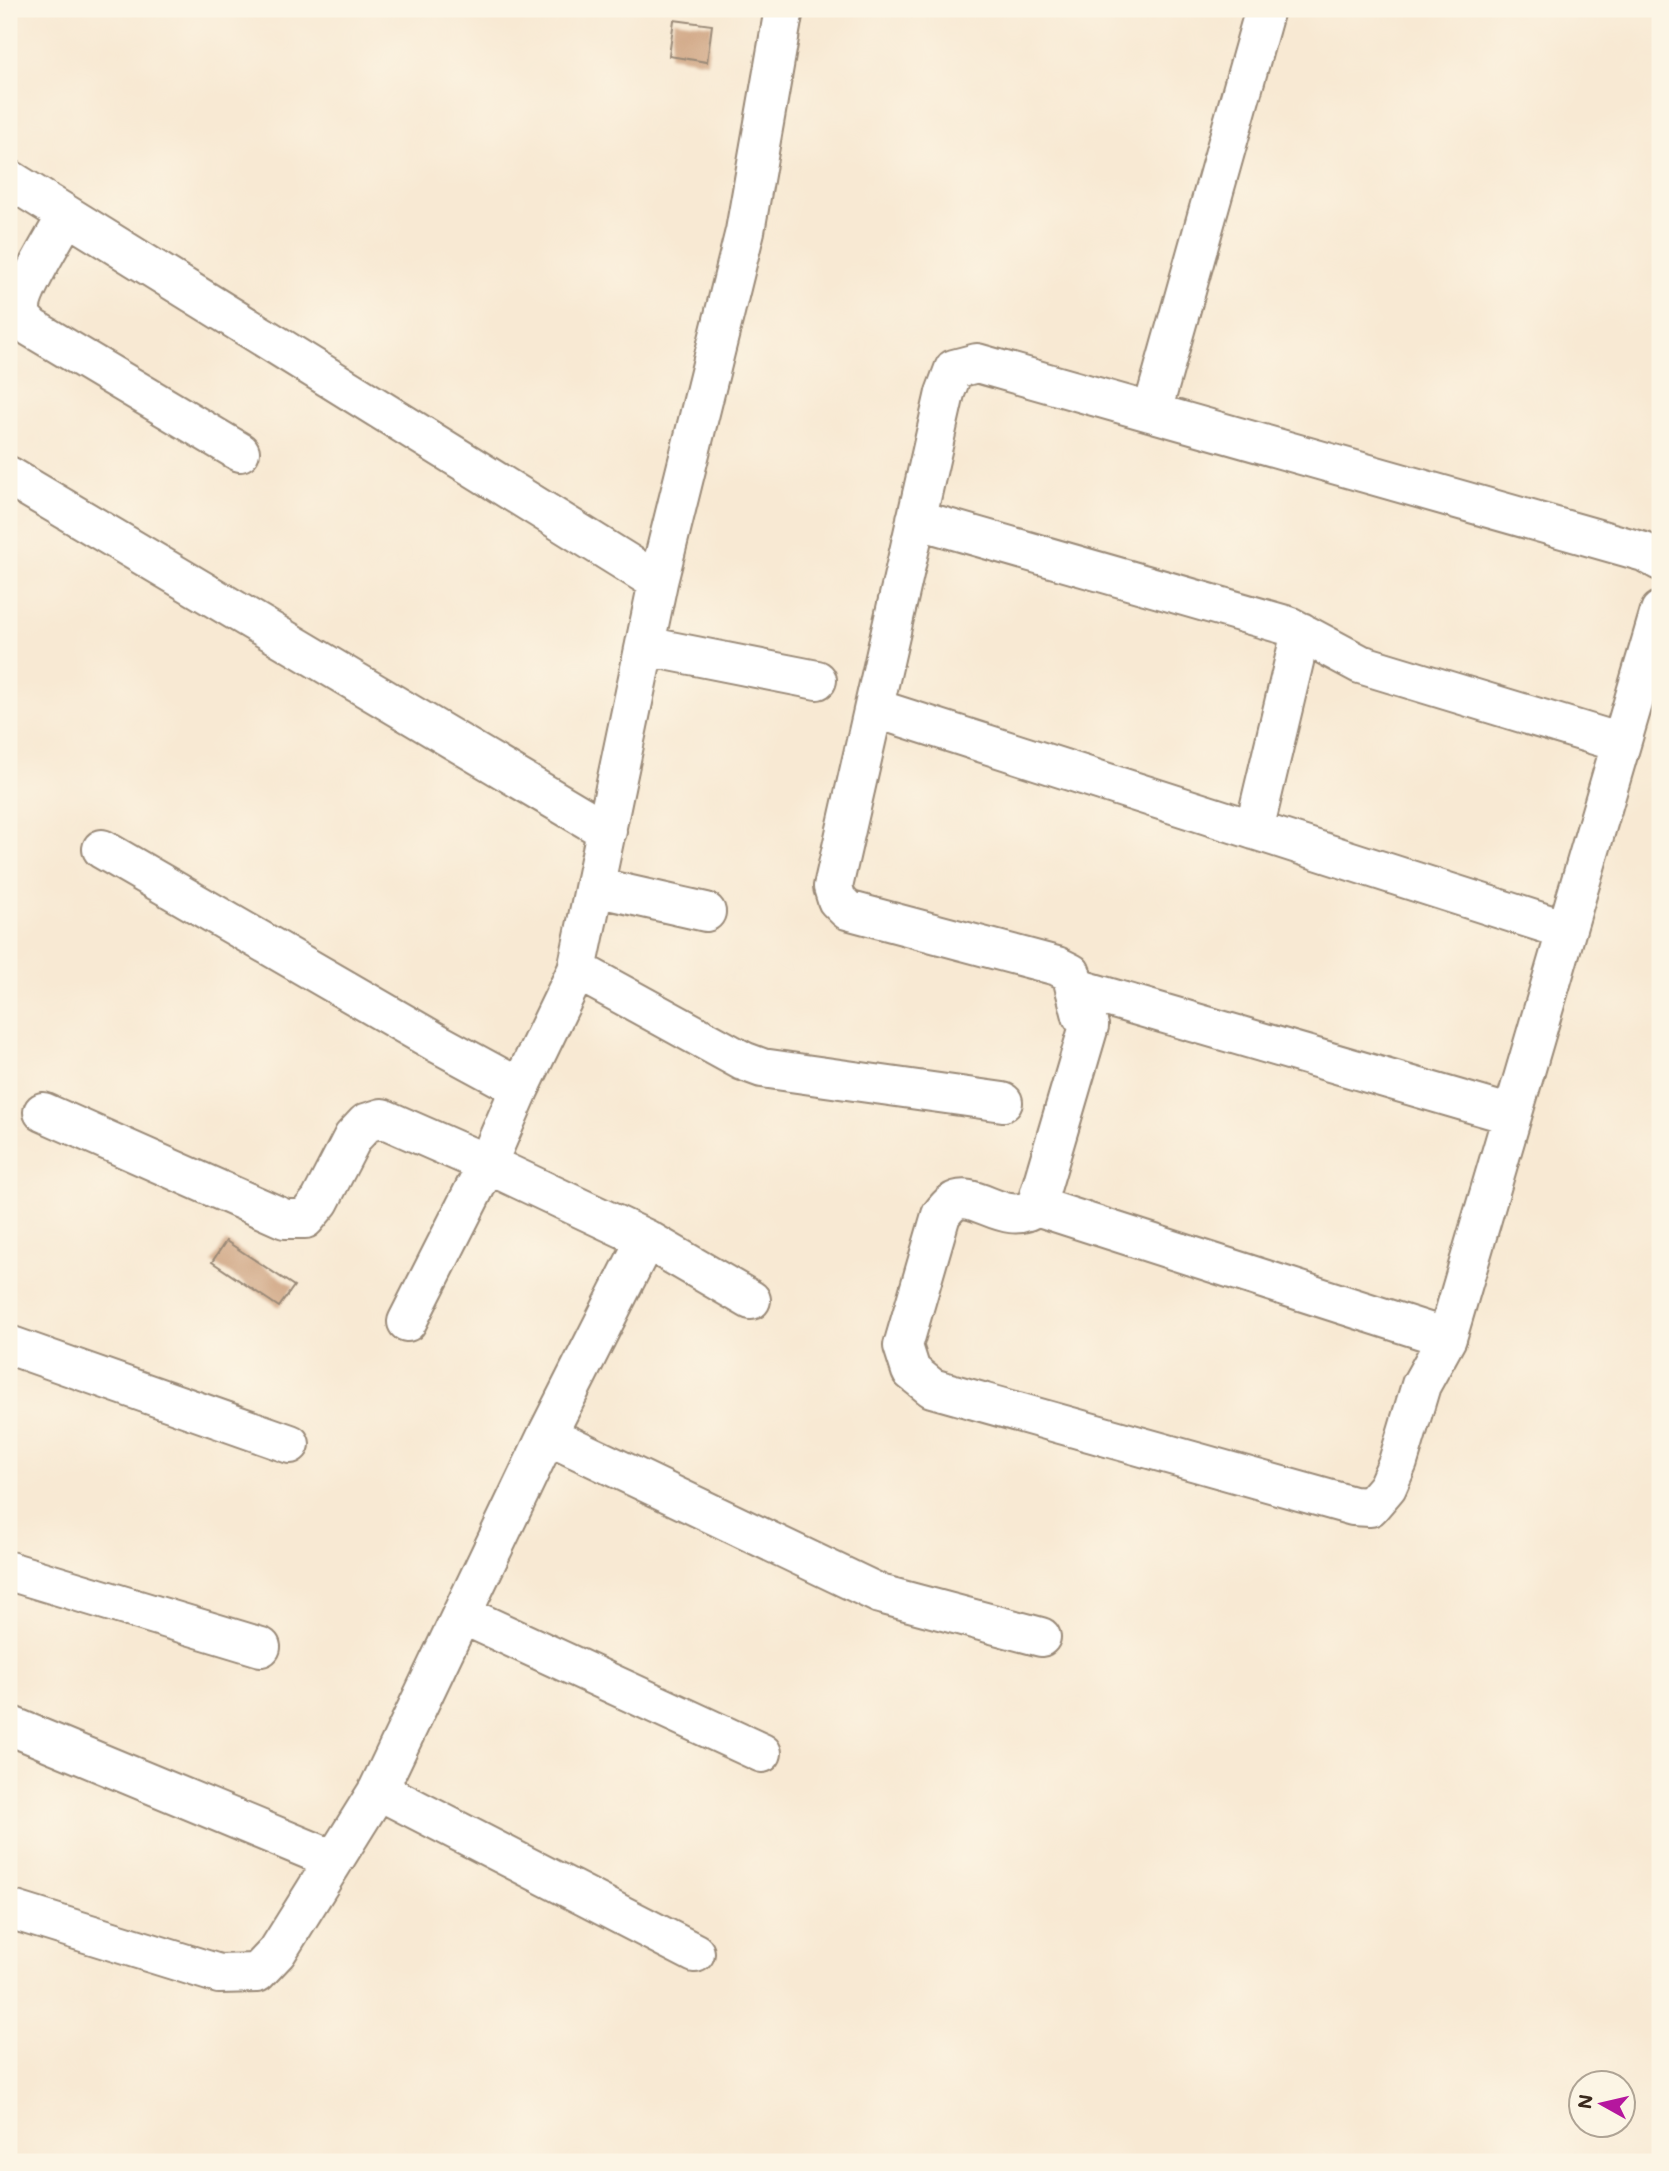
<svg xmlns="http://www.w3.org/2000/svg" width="1669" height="2171" font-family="Mali,sans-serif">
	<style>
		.building { fill: #cfa482 }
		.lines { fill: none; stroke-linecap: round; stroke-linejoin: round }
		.street-casing { stroke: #9a8a78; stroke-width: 42 }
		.street { stroke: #fff; stroke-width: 38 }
	</style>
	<rect width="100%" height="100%" fill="#fcf5e5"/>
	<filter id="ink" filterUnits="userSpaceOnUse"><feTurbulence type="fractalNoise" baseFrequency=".0143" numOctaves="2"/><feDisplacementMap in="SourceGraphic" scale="14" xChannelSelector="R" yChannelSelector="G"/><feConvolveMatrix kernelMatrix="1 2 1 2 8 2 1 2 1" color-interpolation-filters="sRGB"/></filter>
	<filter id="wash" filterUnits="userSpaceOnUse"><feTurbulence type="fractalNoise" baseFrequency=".00686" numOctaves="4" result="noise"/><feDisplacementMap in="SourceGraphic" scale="28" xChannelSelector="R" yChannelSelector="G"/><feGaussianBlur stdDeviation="1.57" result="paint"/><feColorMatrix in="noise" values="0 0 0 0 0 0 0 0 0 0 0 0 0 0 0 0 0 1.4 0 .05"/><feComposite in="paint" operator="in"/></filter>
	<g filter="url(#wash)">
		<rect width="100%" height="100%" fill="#f8e9d3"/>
		<g id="blocks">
			<path class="building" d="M 674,20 L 712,25 L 707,62 L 669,56 Z
				M 226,1241 L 294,1286 L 279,1307 L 212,1262 Z"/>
		</g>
	</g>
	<g filter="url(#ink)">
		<use href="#blocks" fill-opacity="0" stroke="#9a8a78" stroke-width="2"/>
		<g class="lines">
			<g class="street-casing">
				<path id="street" d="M 9,179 L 658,582
					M 67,215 C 57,234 20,292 21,310 C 22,319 26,322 32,328 L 240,452
					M 1152,412 L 1265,9
					M 9,476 L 607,831
					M 916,519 L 1289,626 L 1360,664 L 1621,743
					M 1660,561 L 1644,552 L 977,363 L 954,369 L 945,393 L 833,887 L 837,900 L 847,910 L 1057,966 L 1071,973 L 1082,1016 L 1089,1026 L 1036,1206 C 1006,1230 974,1187 952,1203 C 948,1206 944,1211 941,1215 L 903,1346 L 911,1371 L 932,1388 L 1353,1506 L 1370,1507 L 1387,1487 L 1398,1462 L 1421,1385 L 1447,1338 L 1660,611
					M 645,646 L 817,680
					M 874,708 L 1566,930
					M 1254,830 L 1301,632
					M 102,849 L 439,1044 L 520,1088
					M 595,887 L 706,912
					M 577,970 L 743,1061 L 762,1068 L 1003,1102
					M 1076,988 L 1512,1115
					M 43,1112 L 285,1219 L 305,1219 L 320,1201 L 353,1137 L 366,1123 L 382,1118 L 487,1164 L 407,1322
					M 1036,1206 L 1447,1338
					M 646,1239 L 547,1435 L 378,1790 L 695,1953
					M 751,1300 L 646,1239 L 487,1164 L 520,1088 L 577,970 L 658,582 L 745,231 L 784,9
					M 9,1345 L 290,1444
					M 547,1435 L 880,1594 L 1041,1637
					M 9,1571 L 261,1647
					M 463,1615 L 762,1753
					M 9,1725 L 334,1860
					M 9,1909 L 219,1974 L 257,1973 L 277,1952 L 378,1790"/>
			</g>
			<use href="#street" class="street"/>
		</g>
	</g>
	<rect width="1669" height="2171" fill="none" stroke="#fcf5e5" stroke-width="35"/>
	<g transform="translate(1602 2104) rotate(278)"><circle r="33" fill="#fcf5e5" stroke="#afa495" stroke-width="2"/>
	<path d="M0-5L12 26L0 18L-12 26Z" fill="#b5179e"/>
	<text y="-10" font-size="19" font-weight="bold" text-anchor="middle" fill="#3b2a1e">N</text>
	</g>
</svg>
